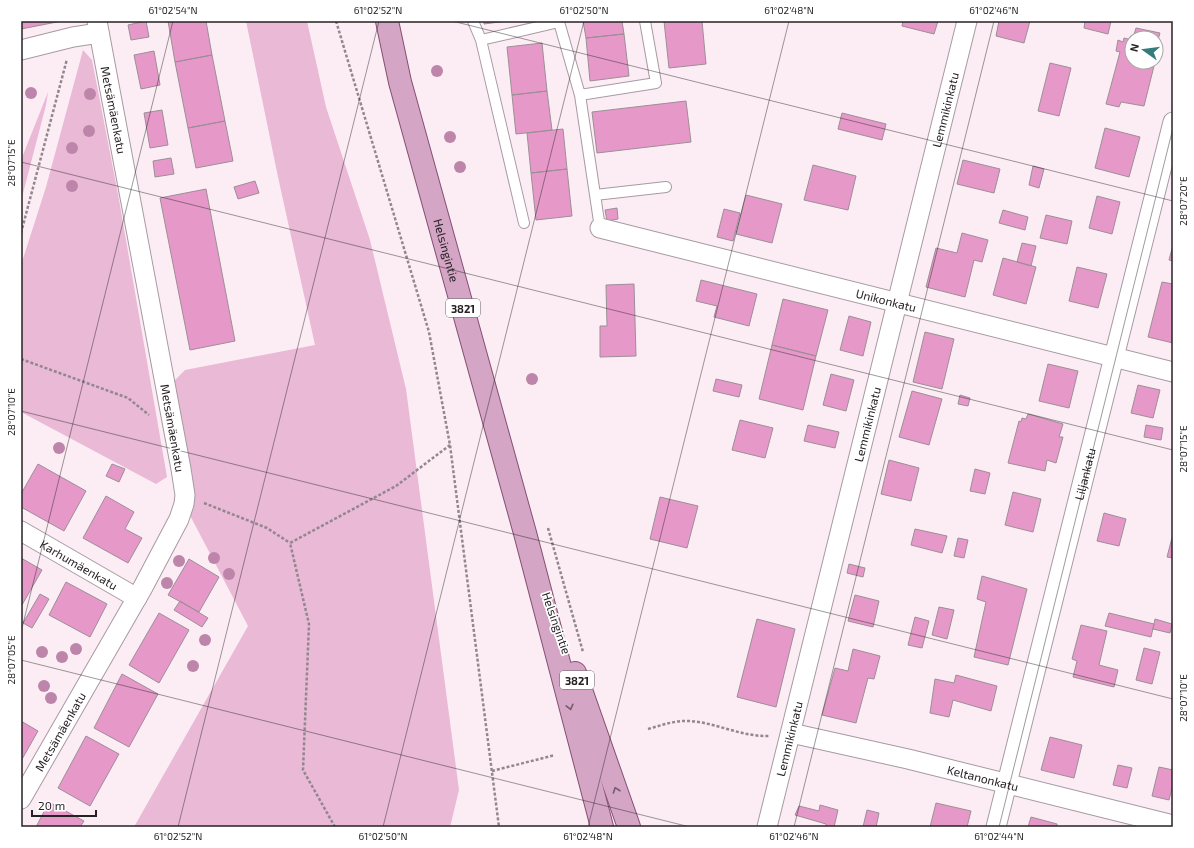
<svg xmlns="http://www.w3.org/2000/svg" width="1194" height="848" font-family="'Exo 2',sans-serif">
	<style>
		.green { fill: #e9b9d6 }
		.building { fill: #e699c9; stroke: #9c8e96 }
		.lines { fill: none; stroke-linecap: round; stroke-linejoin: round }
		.service-casing { stroke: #a79aa2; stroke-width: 12 }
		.minor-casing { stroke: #a79aa2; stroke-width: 21 }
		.primary-casing { stroke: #855072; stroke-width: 24 }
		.path { stroke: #91878d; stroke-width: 2.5; stroke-dasharray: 3 2; stroke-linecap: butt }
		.service { stroke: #fff; stroke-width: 10 }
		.minor { stroke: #fff; stroke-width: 19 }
		.primary { stroke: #d4a5c4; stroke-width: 22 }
		.tree { fill: #bd85aa }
		.oneway { stroke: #745c6c }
		.ticks { fill: none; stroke: #262124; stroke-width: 1; stroke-opacity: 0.45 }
		.labels { text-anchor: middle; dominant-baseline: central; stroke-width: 3.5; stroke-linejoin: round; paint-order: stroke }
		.shield { fill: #fff; stroke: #676466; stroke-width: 1 }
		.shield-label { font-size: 11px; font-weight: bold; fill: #262124 }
		.street-label { font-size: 12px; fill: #262124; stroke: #fff }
		.neatline { fill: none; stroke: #262124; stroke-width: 1.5 }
		.ticks-label { font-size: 10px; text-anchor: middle; fill: #262124 }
	</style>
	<rect width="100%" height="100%" fill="#fcedf5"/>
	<path class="green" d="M 246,21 L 307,21 L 326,107 L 370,240 L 406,389 L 459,790 L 450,827 L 134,827 L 248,626 L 184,504 L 175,436 L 175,380 L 185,370 L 315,345 L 278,177 Z
		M 83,50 L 92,60 L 118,194 L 167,477 L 156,484 L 21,412 L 21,265 L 46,187 Z
		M 48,92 L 46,105 L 21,201 L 21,160 Z"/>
	<path class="building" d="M 21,21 L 62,21 L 21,29 Z
		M 146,21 L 149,37 L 131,40 L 128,25 Z
		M 168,21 L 206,21 L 212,55 L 175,62 Z
		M 484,21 L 507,21 L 484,24 Z
		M 583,21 L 622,21 L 624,34 L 586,38 Z
		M 664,21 L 702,21 L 706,64 L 669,68 Z
		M 903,21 L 938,21 L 934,34 L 902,26 Z
		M 999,21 L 1030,21 L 1024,43 L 996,36 Z
		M 1085,21 L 1111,21 L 1108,34 L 1084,28 Z
		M 1136,28 L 1160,33 L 1157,43 L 1156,42 L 1156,38 L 1133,38 Z
		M 624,34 L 629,76 L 590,81 L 586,38 Z
		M 1124,38 L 1132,40 L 1132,62 L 1155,62 L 1144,106 L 1121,102 L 1119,107 L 1106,104 L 1120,52 L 1116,51 L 1118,40 L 1123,42 Z
		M 542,43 L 547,91 L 512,95 L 507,47 Z
		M 154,51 L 160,85 L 141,89 L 134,55 Z
		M 212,55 L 225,121 L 188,128 L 175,62 Z
		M 1050,63 L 1071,68 L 1059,116 L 1038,111 Z
		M 547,91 L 552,130 L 516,134 L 512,95 Z
		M 686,101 L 691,142 L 597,153 L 592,112 Z
		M 162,110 L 168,145 L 150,148 L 144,113 Z
		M 842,113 L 886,124 L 882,140 L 838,129 Z
		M 225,121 L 233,161 L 196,168 L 188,128 Z
		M 1105,128 L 1140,137 L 1129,177 L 1095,168 Z
		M 563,129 L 567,169 L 531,173 L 527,133 Z
		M 171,158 L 174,174 L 155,177 L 153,161 Z
		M 963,160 L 1000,169 L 994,193 L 957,184 Z
		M 813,165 L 856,176 L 848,210 L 804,200 Z
		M 1033,166 L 1044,169 L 1039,188 L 1029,185 Z
		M 567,169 L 572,216 L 536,220 L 531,173 Z
		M 255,181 L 259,193 L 238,199 L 234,187 Z
		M 206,189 L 235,341 L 190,350 L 160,198 Z
		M 746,195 L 782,204 L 772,243 L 736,234 Z
		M 1097,196 L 1120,202 L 1112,234 L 1089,228 Z
		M 617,208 L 618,219 L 607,221 L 605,210 Z
		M 724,209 L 740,213 L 733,241 L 717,237 Z
		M 1003,210 L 1028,217 L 1025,230 L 999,223 Z
		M 1046,215 L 1072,221 L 1067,244 L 1040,238 Z
		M 962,233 L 988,240 L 982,262 L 974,260 L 965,297 L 926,287 L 936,248 L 957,253 Z
		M 1022,243 L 1036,246 L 1031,266 L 1017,262 Z
		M 1173,245 L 1173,261 L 1169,260 Z
		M 1003,258 L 1036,267 L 1026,304 L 993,295 Z
		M 1077,267 L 1107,274 L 1098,308 L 1069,301 Z
		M 701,280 L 757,294 L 749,326 L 714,317 L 717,306 L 696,301 Z
		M 1162,282 L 1173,284 L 1173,343 L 1148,337 Z
		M 634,284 L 636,356 L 600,357 L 600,326 L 607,326 L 606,285 Z
		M 783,299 L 828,310 L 816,356 L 772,345 Z
		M 849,316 L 871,322 L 863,356 L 840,350 Z
		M 925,332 L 954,339 L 942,389 L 913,382 Z
		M 772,345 L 816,356 L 803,410 L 759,399 Z
		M 1048,364 L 1078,371 L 1069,408 L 1039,401 Z
		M 831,374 L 854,380 L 846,411 L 823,405 Z
		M 716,379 L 742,385 L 739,397 L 713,391 Z
		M 1138,385 L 1160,390 L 1153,418 L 1131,413 Z
		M 912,391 L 942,399 L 929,445 L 899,437 Z
		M 960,395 L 970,398 L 968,406 L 958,404 Z
		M 1028,414 L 1063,424 L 1059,437 L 1063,437 L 1056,463 L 1047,460 L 1045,471 L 1008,463 L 1019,421 L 1021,422 L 1022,418 L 1026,419 Z
		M 740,420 L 773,428 L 765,458 L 732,450 Z
		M 808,425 L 839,432 L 835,448 L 804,441 Z
		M 1146,425 L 1163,428 L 1161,440 L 1144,437 Z
		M 889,460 L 919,468 L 911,501 L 881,494 Z
		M 38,464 L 86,491 L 64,531 L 21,507 L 21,494 Z
		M 112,464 L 125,469 L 119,482 L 106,476 Z
		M 975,469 L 990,473 L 985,494 L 970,491 Z
		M 1013,492 L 1041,499 L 1033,532 L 1005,525 Z
		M 106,496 L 134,512 L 125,529 L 142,538 L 128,563 L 83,538 Z
		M 660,497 L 698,506 L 687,548 L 650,539 Z
		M 1104,513 L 1126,519 L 1119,546 L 1097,541 Z
		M 915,529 L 947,536 L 942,553 L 911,545 Z
		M 1173,534 L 1173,558 L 1167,557 Z
		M 958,538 L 968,540 L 964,558 L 954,556 Z
		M 21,558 L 42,570 L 22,605 L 21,605 Z
		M 189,559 L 219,577 L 199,612 L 168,595 Z
		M 849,564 L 865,568 L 863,577 L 847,573 Z
		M 982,576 L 1027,589 L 1008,665 L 974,657 L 986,602 L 977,599 Z
		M 66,582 L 107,604 L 90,637 L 49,615 Z
		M 40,594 L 49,599 L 32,628 L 23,623 Z
		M 855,595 L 879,601 L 873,627 L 848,621 Z
		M 180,601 L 208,618 L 202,627 L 174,610 Z
		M 939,607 L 954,610 L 947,639 L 932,635 Z
		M 159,613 L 189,630 L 159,683 L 129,665 Z
		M 1109,613 L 1154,624 L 1151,637 L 1105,626 Z
		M 915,617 L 929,621 L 922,648 L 908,645 Z
		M 757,619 L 795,629 L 776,707 L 737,697 Z
		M 1155,619 L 1172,624 L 1170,633 L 1153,629 Z
		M 1081,625 L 1107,631 L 1099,665 L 1118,670 L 1114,687 L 1073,677 L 1077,661 L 1072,659 Z
		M 1144,648 L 1160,652 L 1152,684 L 1136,680 Z
		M 853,649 L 880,656 L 874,679 L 868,678 L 856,723 L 822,715 L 835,668 L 848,671 Z
		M 122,674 L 158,694 L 129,747 L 94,728 Z
		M 956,675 L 997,686 L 991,711 L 953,700 L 949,717 L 930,713 L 935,679 L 954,683 Z
		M 21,721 L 38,731 L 21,761 Z
		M 86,736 L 119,754 L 90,806 L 58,788 Z
		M 1050,737 L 1082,745 L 1074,778 L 1041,770 Z
		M 1118,765 L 1132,768 L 1127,788 L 1113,785 Z
		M 1159,767 L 1173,770 L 1173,784 L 1169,800 L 1152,796 Z
		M 49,802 L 84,821 L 80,827 L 36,827 Z
		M 936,803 L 971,811 L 967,827 L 930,827 Z
		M 820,805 L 838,810 L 834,827 L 826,827 L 826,824 L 795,815 L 799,806 L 819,811 Z
		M 867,810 L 879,813 L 876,827 L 863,827 Z
		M 1031,817 L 1057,824 L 1057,827 L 1028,827 Z"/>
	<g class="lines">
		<g class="service-casing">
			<path id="service" d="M 473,21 L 481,40 L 524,223
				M 481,40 L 559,22 L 580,95 L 600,228
				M 580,95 L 656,83 L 645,21
				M 595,195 L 666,187"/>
		</g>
		<g class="minor-casing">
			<g id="minor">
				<path d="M 21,50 L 73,37 L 99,33"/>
				<path id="s1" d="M 600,228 L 1173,372"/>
				<path id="s2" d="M 21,531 L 137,598"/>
				<path id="s3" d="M 791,733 L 908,759 L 1173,825"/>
				<path id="s4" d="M 21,799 L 142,589 L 179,519 L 184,504 L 185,495 L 181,469 L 97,21"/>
				<path id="s5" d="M 767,827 L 967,21"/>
				<path id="s6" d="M 996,827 L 1173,122"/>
			</g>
		</g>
		<g class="primary-casing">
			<g id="primary">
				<path id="s7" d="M 387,21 L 400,82 L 525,533 L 602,827"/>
				<path d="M 575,673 L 629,827"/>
			</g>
		</g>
		<path class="path" d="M 336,21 L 429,332 L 450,445 L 499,827
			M 21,233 L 67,59
			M 21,359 L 128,398 L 149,415
			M 204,503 L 267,528 L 290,543
			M 548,528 L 583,652
			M 648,729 C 662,725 676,720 690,721 C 717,723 742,737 769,736
			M 492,771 L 555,755
			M 335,827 L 303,770 L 309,624 L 290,543 L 396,486 L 450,445"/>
		<use href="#service" class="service"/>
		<use href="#minor" class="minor"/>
		<use href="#primary" class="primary"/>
	</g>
	<g class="tree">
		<circle cx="437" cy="71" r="6"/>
		<circle cx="31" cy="93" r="6"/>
		<circle cx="90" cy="94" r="6"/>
		<circle cx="89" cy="131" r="6"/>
		<circle cx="450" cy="137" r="6"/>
		<circle cx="72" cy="148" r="6"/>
		<circle cx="460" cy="167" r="6"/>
		<circle cx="72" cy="186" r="6"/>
		<circle cx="532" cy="379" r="6"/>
		<circle cx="59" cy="448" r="6"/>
		<circle cx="214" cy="558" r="6"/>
		<circle cx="179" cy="561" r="6"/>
		<circle cx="229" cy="574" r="6"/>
		<circle cx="167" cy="583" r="6"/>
		<circle cx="205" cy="640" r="6"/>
		<circle cx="76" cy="649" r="6"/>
		<circle cx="42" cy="652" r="6"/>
		<circle cx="62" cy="657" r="6"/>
		<circle cx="193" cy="666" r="6"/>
		<circle cx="44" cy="686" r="6"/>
		<circle cx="51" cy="698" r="6"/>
	</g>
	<defs><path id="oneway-chevron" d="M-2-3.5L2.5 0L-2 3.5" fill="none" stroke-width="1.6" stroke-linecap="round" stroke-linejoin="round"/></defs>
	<g class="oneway">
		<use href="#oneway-chevron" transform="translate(570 707) rotate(76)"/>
		<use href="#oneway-chevron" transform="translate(616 790) rotate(-109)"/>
	</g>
	<path class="ticks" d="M 452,21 L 1173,201M 21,162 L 1173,450M 21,411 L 1173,699M 21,632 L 173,21M 21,660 L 690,827M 178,827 L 379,21M 383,827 L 584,21M 588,827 L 789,21M 794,827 L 994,21M 999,827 L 1173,128"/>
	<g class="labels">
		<g class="shield">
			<rect x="446" y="299" width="34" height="18" rx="3"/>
			<rect x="560" y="671" width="34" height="18" rx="3"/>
		</g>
		<g class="shield-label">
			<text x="463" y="308">3821</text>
			<text x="577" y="680">3821</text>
		</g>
		<g class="street-label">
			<text transform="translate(114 110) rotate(79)">Metsämäenkatu</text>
			<text stroke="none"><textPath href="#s5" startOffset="739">Lemmikinkatu</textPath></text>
			<text stroke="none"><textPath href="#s7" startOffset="237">Helsingintie</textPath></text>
			<text stroke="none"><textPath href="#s1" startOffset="295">Unikonkatu</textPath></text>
			<text stroke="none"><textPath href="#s5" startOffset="415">Lemmikinkatu</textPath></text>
			<text transform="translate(173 428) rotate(80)">Metsämäenkatu</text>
			<text stroke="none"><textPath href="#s6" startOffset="364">Liljankatu</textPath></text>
			<text stroke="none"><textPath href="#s2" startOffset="67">Karhumäenkatu</textPath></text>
			<text transform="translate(557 623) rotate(71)">Helsingintie</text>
			<text stroke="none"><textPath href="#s4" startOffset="78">Metsämäenkatu</textPath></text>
			<text stroke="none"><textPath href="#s5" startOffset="91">Lemmikinkatu</textPath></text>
			<text stroke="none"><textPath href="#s3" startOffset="197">Keltanonkatu</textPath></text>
		</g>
	</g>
	<rect width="1194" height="848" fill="none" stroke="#ffffff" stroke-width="44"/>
	<g transform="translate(1144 50) rotate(284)"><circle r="19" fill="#ffffff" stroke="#a8a6a7"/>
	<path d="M0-3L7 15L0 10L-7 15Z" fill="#347c7a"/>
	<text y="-6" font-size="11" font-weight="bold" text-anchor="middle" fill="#262124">N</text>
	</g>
	<path d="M32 810v6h64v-6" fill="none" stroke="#262124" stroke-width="2"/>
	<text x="38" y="810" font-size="12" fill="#262124" stroke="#ffffff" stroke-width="3" paint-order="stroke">20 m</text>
	<rect x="22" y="22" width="1150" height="804" class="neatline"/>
	<g class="ticks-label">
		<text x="173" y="14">61°02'54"N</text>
		<text x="378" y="14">61°02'52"N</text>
		<text x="584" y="14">61°02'50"N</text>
		<text x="789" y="14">61°02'48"N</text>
		<text x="994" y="14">61°02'46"N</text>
		<text transform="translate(11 163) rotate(-90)" y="4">28°07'15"E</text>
		<text transform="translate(1183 201) rotate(-90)" y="4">28°07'20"E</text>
		<text transform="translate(11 412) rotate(-90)" y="4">28°07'10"E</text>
		<text transform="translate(1183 449) rotate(-90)" y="4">28°07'15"E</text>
		<text transform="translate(11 660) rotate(-90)" y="4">28°07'05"E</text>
		<text transform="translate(1183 698) rotate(-90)" y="4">28°07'10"E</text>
		<text x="178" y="840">61°02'52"N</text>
		<text x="383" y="840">61°02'50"N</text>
		<text x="588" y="840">61°02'48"N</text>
		<text x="794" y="840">61°02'46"N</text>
		<text x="999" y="840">61°02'44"N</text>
	</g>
</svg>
